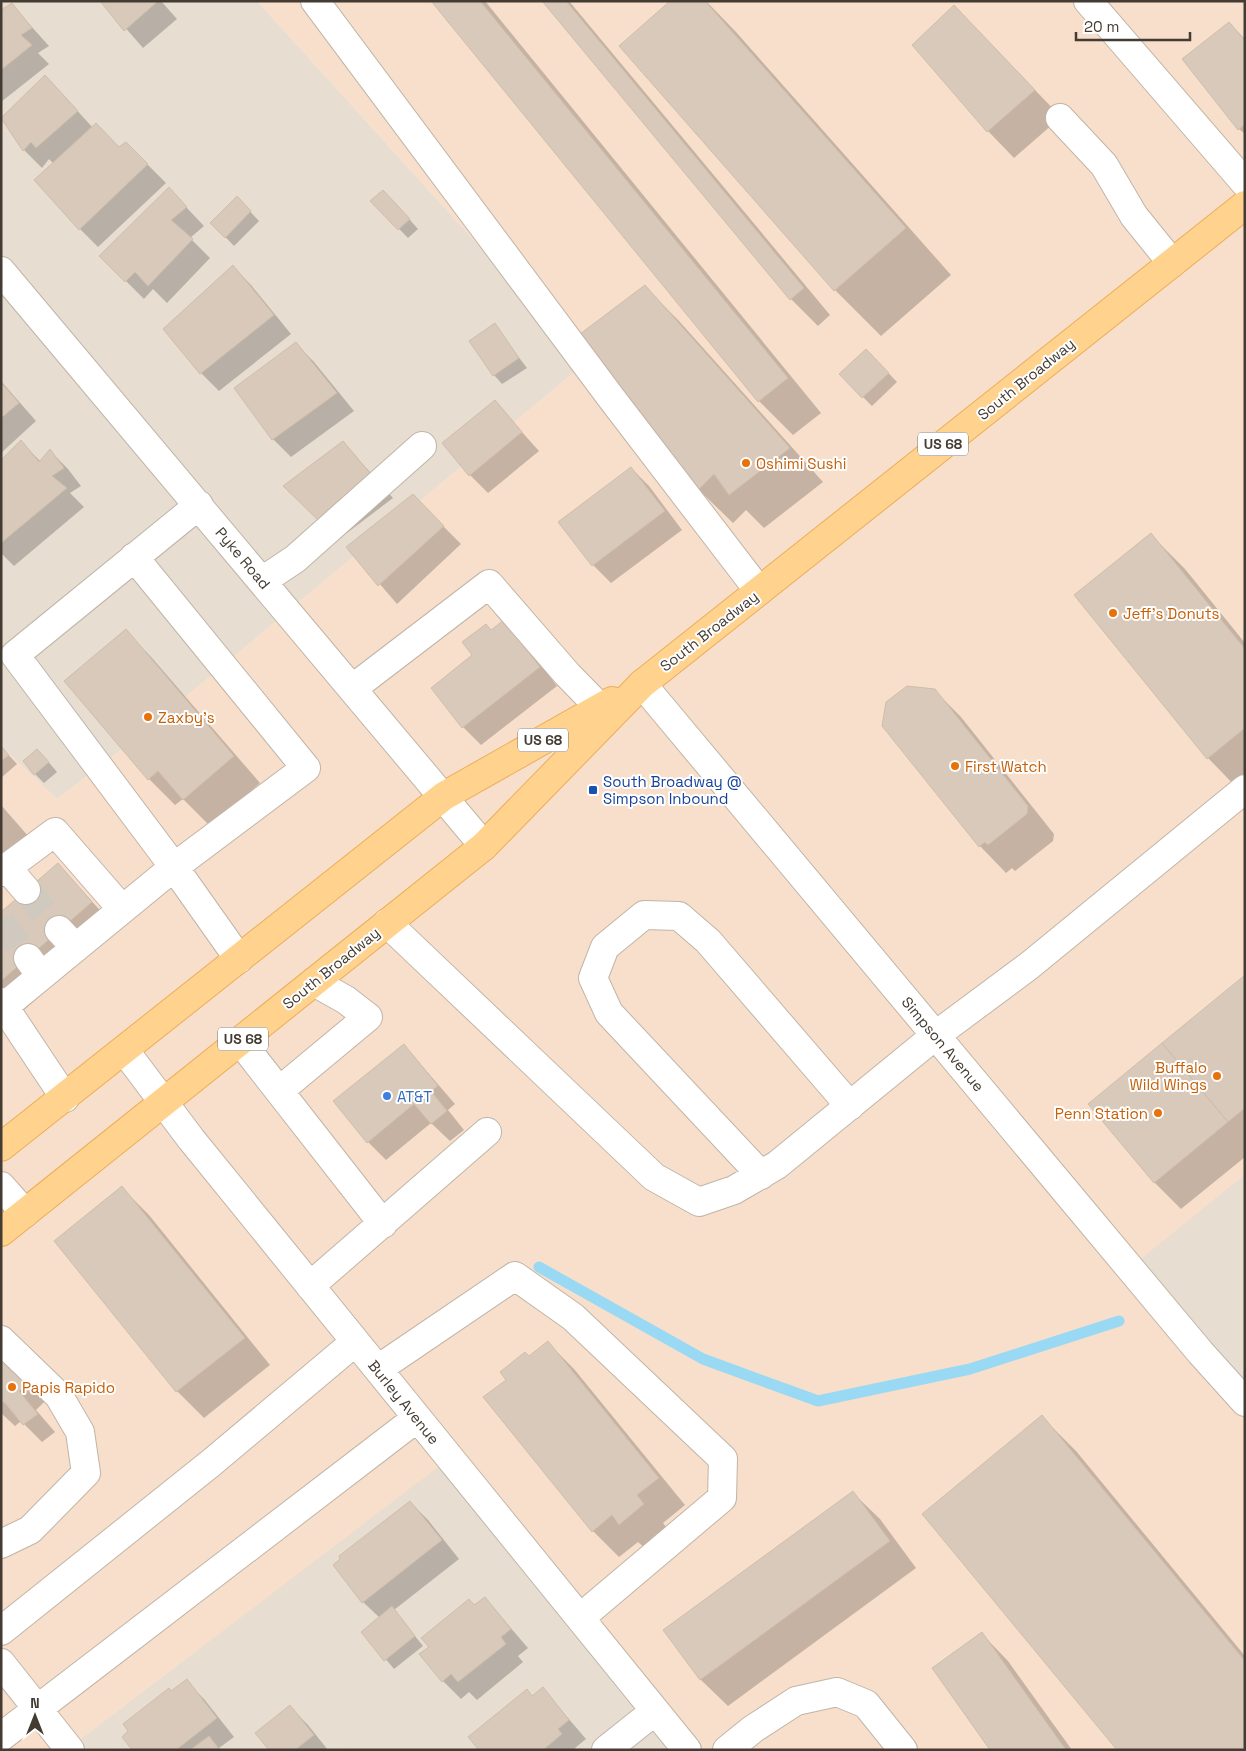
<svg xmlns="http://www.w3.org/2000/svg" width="1246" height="1751" font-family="'Space Grotesk',sans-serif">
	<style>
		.residential { fill: #e7ddd0 }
		.commercial { fill: #f7dfcb }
		.shadow { fill: #0003 }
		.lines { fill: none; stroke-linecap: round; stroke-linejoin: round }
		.stream { stroke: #99d9f4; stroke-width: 11 }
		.building { fill: #d8c9ba; stroke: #d0bdaa }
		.minor-tunnel { stroke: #cfc9bf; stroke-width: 28; stroke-dasharray: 28 14; stroke-linecap: butt }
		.minor-casing { stroke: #c1b5a7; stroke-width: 30 }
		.major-casing { stroke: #ebae58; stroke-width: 30 }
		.minor { stroke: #fff; stroke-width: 28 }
		.major { stroke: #ffd28e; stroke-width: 28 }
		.food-dot { fill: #e8710a; stroke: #fff; stroke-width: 2 }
		.transit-dot { fill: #1a4fb4; stroke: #fff; stroke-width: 2 }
		.shop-dot { fill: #3f7fe0; stroke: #fff; stroke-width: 2 }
		.labels { text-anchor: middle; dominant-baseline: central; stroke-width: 4; stroke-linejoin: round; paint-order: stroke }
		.shield { fill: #fff; stroke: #7c7670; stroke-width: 1 }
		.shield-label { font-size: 14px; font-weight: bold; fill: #443b32 }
		.street-label { font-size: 15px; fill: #443b32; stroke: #fff }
		.food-label { font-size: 15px; fill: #c56008; stroke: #fff; text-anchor: start }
		.transit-label { font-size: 15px; fill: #164399; stroke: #fff; text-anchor: start }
		.shop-label { font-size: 15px; fill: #366cbe; stroke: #fff; text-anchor: start }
	</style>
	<rect width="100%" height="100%" fill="#f2ece2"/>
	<path class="residential" d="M 1,1 L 257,1 L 585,363 L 129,744 L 57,799 L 1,746 Z
		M 1245,1174 L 1245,1397 L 1129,1268 Z
		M 450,1457 L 687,1750 L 69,1748 Z"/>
	<path class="commercial" d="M 257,1 L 1245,1 L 1245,1174 L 1130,1268 L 1245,1397 L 1245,1750 L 687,1750 L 450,1458 L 69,1748 L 70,1750 L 1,1750 L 1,746 L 57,799 L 129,744 L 585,363 Z"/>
	<path class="shadow" d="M 102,1 L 161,1 L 177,19 L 143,48 Z
		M 432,1 L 485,1 L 821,413 L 793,435 L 759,401 Z
		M 543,1 L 569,1 L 830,315 L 818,326 L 791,299 Z
		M 672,1 L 706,1 L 736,32 L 951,275 L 881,336 L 835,290 Z
		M 12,5 L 49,46 L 38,53 L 49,64 L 1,102 L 1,12 Z
		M 1229,24 L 1245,39 L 1245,134 L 1239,129 Z
		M 981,34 L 1061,117 L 1014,158 L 988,131 Z
		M 63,95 L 93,128 L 119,148 L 126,143 L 166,183 L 98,247 L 80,229 L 54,164 L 49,159 L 42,168 L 24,150 L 2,119 Z
		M 169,189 L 204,226 L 190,238 L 210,258 L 167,303 L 153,289 L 144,299 L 101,256 Z
		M 237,198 L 259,221 L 234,246 L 212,223 Z
		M 392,200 L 418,229 L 408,238 L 372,201 Z
		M 233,267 L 251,285 L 291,334 L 219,391 L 201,373 L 165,329 Z
		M 645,287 L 679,321 L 823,482 L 764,528 L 746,510 L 733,523 L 698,489 Z
		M 494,325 L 527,368 L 502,384 L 494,375 Z
		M 296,344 L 314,362 L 354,411 L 291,457 L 273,439 Z
		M 875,359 L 897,382 L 872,406 L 863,397 Z
		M 1,381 L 36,421 L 1,453 Z
		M 495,402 L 539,451 L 488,493 L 470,475 Z
		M 21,442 L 41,462 L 50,451 L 68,469 L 81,486 L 70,493 L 84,507 L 14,566 L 1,553 L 1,461 Z
		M 343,442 L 393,498 L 339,539 L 303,504 Z
		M 631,468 L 649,486 L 682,530 L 611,583 L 593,565 L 560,522 Z
		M 413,496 L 461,544 L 397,604 L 348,547 Z
		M 1151,535 L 1185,569 L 1245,643 L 1245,790 L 1242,793 L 1208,758 Z
		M 126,631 L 152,658 L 260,783 L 210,826 L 183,799 L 175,805 L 149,779 Z
		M 491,631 L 522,640 L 557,686 L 481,745 L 463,727 L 474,656 Z
		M 934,690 L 961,717 L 1054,834 L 1053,841 L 1015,871 L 1012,868 L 1006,873 L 980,846 Z
		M 1,747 L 17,764 L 1,778 Z
		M 46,759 L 57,772 L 44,783 L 35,774 Z
		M 1,805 L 29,837 L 1,861 Z
		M 58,864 L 117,929 L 1,1030 L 1,913 Z
		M 1245,976 L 1245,1157 L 1181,1209 L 1154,1182 Z
		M 404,1045 L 455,1104 L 448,1110 L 464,1130 L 450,1141 L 431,1123 L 386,1160 L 368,1142 Z
		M 122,1188 L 149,1215 L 270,1365 L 204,1418 L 177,1391 L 56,1242 Z
		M 548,1343 L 574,1369 L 685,1505 L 663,1523 L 670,1532 L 647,1550 L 638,1542 L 619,1557 L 593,1531 L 507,1380 Z
		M 1,1352 L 45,1401 L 36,1410 L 55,1432 L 42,1442 L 21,1421 L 15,1426 L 1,1413 Z
		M 1042,1417 L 1076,1451 L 1245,1656 L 1245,1750 Z
		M 853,1493 L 880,1519 L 916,1568 L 728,1706 L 701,1680 L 665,1631 Z
		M 410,1502 L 428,1520 L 459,1559 L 394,1610 L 423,1646 L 394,1669 L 363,1632 L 380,1618 L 363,1602 Z
		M 485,1598 L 528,1648 L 518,1656 L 523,1662 L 477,1700 L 469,1692 L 461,1699 L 443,1681 L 474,1606 Z
		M 982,1634 L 1008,1661 L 1072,1750 L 992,1750 Z
		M 186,1681 L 204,1699 L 234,1737 L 219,1748 L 221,1750 L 133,1750 L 172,1693 Z
		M 543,1689 L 586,1739 L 575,1748 L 576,1750 L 480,1750 Z
		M 290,1707 L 308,1725 L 328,1750 L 270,1750 Z"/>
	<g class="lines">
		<path class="stream" d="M 539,1267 L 703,1359 L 818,1401 L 970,1369 L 1119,1321"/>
	</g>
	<path class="building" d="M 100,1 L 158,1 L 124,31 Z
		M 431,1 L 480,1 L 788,378 L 758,402 Z
		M 542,1 L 566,1 L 804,288 L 790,300 Z
		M 670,1 L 705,1 L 906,228 L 834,291 L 619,46 Z
		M 12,3 L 32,28 L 21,35 L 32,45 L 1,70 L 1,10 Z
		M 954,5 L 1035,90 L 987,132 L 912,45 Z
		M 1229,22 L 1245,40 L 1245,124 L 1238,130 L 1182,59 Z
		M 45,75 L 78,111 L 36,148 L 31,142 L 23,151 L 1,118 Z
		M 96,123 L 119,147 L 126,142 L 148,164 L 79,230 L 34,180 Z
		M 169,187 L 187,207 L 171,220 L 193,239 L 148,286 L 135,272 L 125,282 L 99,256 Z
		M 383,190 L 410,219 L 398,230 L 370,201 Z
		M 237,196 L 251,211 L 225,238 L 210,223 Z
		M 233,265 L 274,315 L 200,374 L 163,329 Z
		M 645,285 L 790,448 L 729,495 L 714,474 L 698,490 L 576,337 Z
		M 495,323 L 519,358 L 493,376 L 469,341 Z
		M 296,342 L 337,393 L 272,440 L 234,388 Z
		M 866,349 L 889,373 L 862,398 L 839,374 Z
		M 1,382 L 19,403 L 1,418 Z
		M 495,400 L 522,432 L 469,476 L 442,443 Z
		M 21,440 L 39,462 L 50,449 L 64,468 L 52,476 L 67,488 L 1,543 L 1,460 Z
		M 343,441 L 375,479 L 320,522 L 283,486 Z
		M 631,467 L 665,511 L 592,566 L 558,522 Z
		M 413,494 L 444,526 L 378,586 L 346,547 Z
		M 1151,533 L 1245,649 L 1245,728 L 1207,759 L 1074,595 Z
		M 504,620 L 540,667 L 462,728 L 431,688 L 472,655 L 462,642 L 486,624 L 491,630 Z
		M 126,629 L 234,756 L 183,800 L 158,771 L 148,780 L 64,681 Z
		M 907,686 L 935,689 L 1028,806 L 1027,814 L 988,845 L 985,842 L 979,847 L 882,726 L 886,702 Z
		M 1,746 L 9,755 L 1,761 Z
		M 37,749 L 49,762 L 34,775 L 23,761 Z
		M 58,863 L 92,902 L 1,981 L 1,912 Z
		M 1245,975 L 1245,1108 L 1228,1122 L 1162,1043 Z
		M 1162,1043 L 1228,1122 L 1154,1183 L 1088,1104 Z
		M 404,1044 L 438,1086 L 431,1091 L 447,1111 L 431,1124 L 414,1104 L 367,1143 L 333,1101 Z
		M 122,1186 L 245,1338 L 176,1392 L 54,1241 Z
		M 548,1341 L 659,1478 L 637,1495 L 644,1504 L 619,1525 L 612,1515 L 592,1532 L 483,1397 L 506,1380 L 500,1372 L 525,1352 L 529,1356 Z
		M 1,1351 L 28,1383 L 19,1391 L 38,1414 L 23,1425 L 4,1402 L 1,1404 Z
		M 1042,1415 L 1245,1661 L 1245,1750 L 1117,1750 L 922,1514 Z
		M 853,1491 L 890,1541 L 700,1680 L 663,1630 Z
		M 410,1501 L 442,1540 L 362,1603 L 333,1565 L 340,1559 L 339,1556 Z
		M 485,1597 L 511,1629 L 501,1637 L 506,1644 L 458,1682 L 451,1674 L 442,1682 L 419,1654 L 429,1647 L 421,1638 L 469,1599 L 474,1605 Z
		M 392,1606 L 415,1636 L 384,1661 L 361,1632 Z
		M 982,1632 L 1066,1750 L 990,1750 L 932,1668 Z
		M 187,1679 L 217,1718 L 176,1750 L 132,1750 L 122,1737 L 128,1731 L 123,1724 L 169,1688 L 171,1691 Z
		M 543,1687 L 569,1720 L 558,1729 L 562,1734 L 543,1750 L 479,1750 L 468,1737 L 527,1689 L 532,1696 Z
		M 290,1705 L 314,1735 L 295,1750 L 269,1750 L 255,1733 Z
		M 209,1736 L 220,1750 L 190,1750 Z"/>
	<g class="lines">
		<path class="minor-tunnel" d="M 26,890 L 59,930
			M 1,922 L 28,958"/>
		<g class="minor-casing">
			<path id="minor" d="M 315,1 L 612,399 L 759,591
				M 1088,1 L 1245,183
				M 1060,118 L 1104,165 L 1134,216 L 1172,263
				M 1,271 L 484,846
				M 199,505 L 15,655 L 174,867 L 239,959
				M 262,581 L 295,559 L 422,446
				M 642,684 L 1200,1352 L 1245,1402
				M 353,688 L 489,584 L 567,674 L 609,717
				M 7,868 L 26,890
				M 1,872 L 55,832 L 122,909
				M 387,923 L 654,1177 L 699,1202 L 734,1190 L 777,1165 L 936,1035 L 1030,965 L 1245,789
				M 59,930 L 75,947
				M 28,958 L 41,976
				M 1,1002 L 65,1098
				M 1,1009 L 174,867 L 306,768 L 134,557
				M 240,1041 L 383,1224
				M 125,1051 L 191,1139 L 687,1750
				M 279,1091 L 368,1017 L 346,1000 L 314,982
				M 761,1175 L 609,1013 L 593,978 L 605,947 L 644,915 L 679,916 L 708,941 L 850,1106
				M 1,1186 L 25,1213
				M 310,1286 L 487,1132
				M 1,1340 L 59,1396 L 80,1432 L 86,1473 L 30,1530 L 1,1544
				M 378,1369 L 515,1276 L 573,1317 L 723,1459 L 722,1498 L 580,1618
				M 1,1631 L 211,1463 L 355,1342
				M 1,1663 L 70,1750
				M 1,1737 L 417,1418
				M 606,1750 L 655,1711
				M 727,1750 L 753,1729 L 796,1701 L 837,1692 L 866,1704 L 903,1750"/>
		</g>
		<g class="major-casing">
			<path id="major" d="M 1,1147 L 444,796 L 612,701
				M 1,1232 L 484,846 L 642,684 L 1245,205"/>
		</g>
		<use href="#minor" class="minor"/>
		<use href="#major" class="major"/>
	</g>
	<g class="food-dot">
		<circle cx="746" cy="463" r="5"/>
		<circle cx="1113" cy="613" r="5"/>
		<circle cx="148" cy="717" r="5"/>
		<circle cx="955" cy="766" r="5"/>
		<circle cx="1217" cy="1076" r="5"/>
		<circle cx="1158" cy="1113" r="5"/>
		<circle cx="12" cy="1387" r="5"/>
	</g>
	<rect class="transit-dot" x="588" y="785" width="10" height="10" rx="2.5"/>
	<circle class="shop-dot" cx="387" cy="1096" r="5"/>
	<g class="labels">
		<g class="shield">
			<rect x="918" y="432.5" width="50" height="23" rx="4"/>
			<rect x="518" y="728.5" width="50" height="23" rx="4"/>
			<rect x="218" y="1027.5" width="50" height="23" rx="4"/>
		</g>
		<g class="shield-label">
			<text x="943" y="444">US 68</text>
			<text x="543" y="740">US 68</text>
			<text x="243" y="1039">US 68</text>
		</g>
		<g class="street-label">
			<text transform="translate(1026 379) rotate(-39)">South Broadway</text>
			<text transform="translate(243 558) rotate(50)">Pyke Road</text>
			<text transform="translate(709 631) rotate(-38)">South Broadway</text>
			<text transform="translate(331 968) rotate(-39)">South Broadway</text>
			<text transform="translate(943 1044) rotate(50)">Simpson Avenue</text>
			<text transform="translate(404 1402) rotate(51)">Burley Avenue</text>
		</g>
		<g class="food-label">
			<text x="756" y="463">Oshimi Sushi</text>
			<text x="1123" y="613">Jeff's Donuts</text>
			<text x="158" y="717">Zaxby's</text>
			<text x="965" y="766">First Watch</text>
			<text x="1207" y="1067" text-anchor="end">Buffalo<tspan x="1207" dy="17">Wild Wings</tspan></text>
			<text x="1148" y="1113" text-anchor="end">Penn Station</text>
			<text x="22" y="1387">Papis Rapido</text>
		</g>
		<g class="transit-label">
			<text x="603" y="781">South Broadway @<tspan x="603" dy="17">Simpson Inbound</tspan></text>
		</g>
		<g class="shop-label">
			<text x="397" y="1096">AT&amp;T</text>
		</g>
	</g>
	<rect width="1246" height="1751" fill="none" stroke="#443b32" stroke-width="5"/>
	<g transform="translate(35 1716)" stroke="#ffffff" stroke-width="4" paint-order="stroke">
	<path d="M0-4L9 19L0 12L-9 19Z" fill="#443b32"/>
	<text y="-8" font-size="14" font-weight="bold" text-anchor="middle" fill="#443b32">N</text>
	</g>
	<path d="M1076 32v8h114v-8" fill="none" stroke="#443b32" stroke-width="2.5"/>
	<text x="1084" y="32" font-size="15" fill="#443b32" stroke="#ffffff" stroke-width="4" paint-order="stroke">20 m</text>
</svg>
